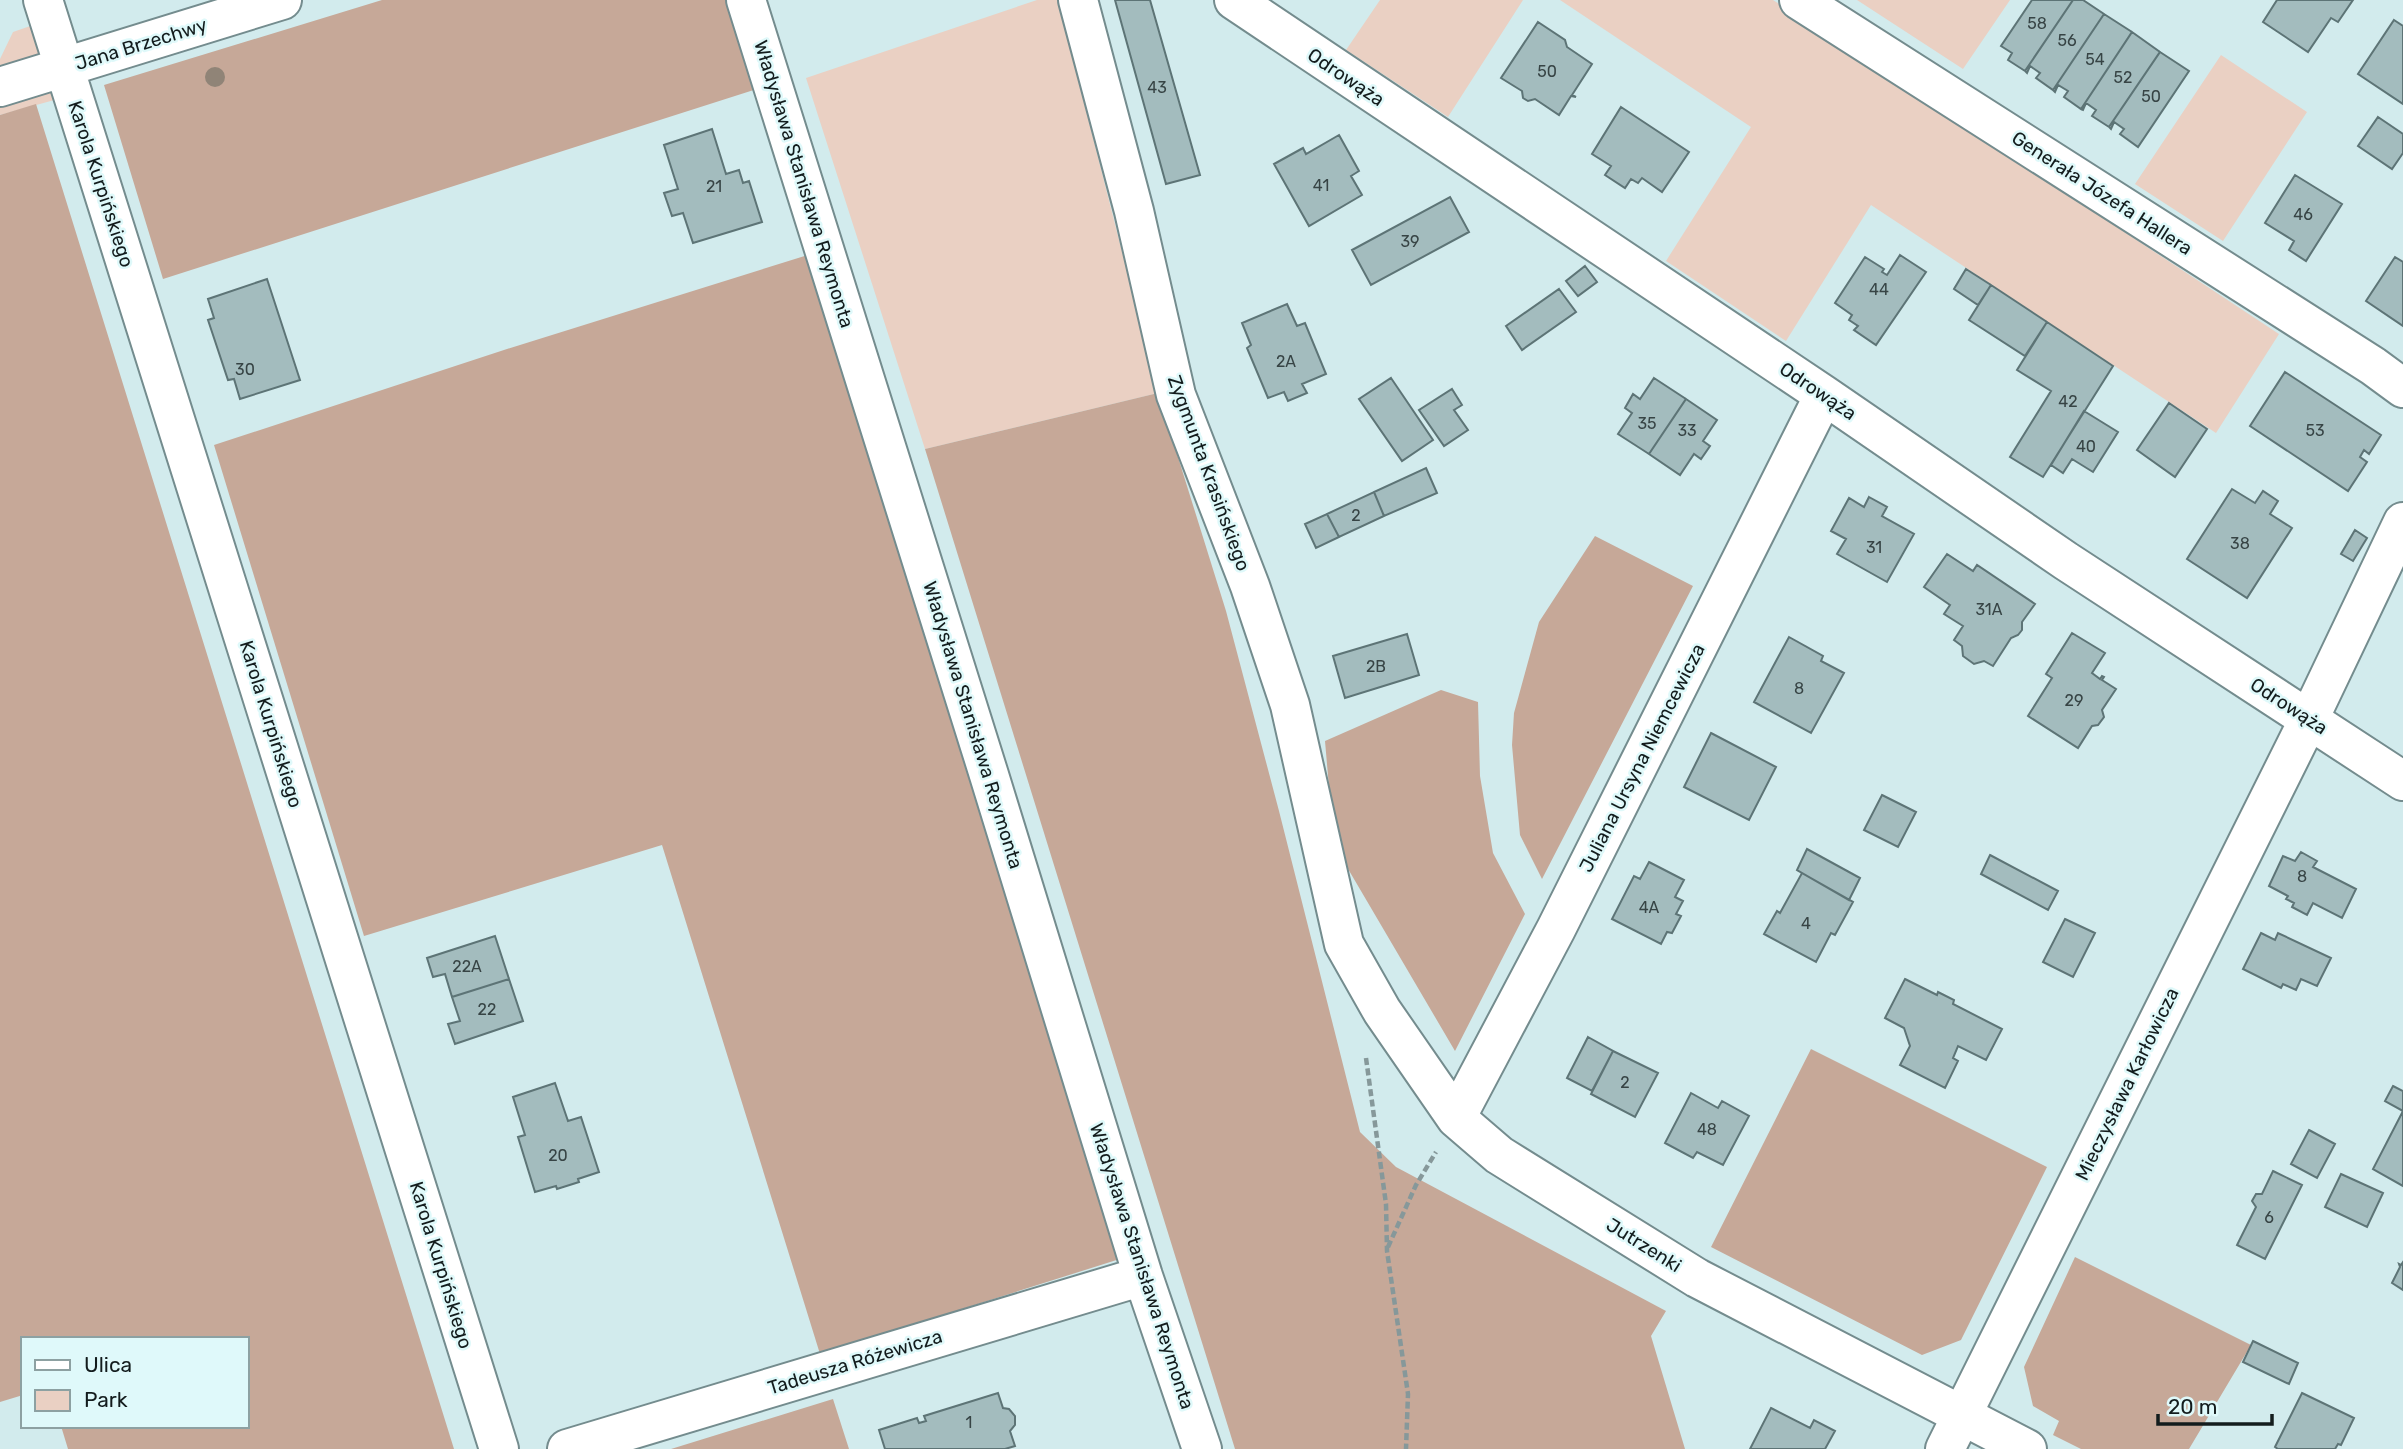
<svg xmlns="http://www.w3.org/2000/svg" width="2403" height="1449" font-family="Rubik,sans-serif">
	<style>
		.green { fill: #ead0c3 }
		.forest { fill: #c6a898 }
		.building { fill: #a3bcbe; stroke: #5d7476; stroke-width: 2 }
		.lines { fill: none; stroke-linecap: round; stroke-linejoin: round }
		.minor-casing { stroke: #748c8e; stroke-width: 42 }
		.path { stroke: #86989a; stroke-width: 4.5; stroke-dasharray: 7 3.5; stroke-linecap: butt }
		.minor { stroke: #fff; stroke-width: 38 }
		.tree { fill: #908477 }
		.labels { text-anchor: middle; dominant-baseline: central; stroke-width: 5; stroke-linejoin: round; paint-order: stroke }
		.number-label { font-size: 16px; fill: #374445 }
		.street-label { font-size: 19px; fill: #131c1d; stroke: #dff9fa }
	</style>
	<rect width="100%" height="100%" fill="#d2ebed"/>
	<path class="green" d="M 1037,0 L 1058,0 L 1158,393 L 925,449 L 806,78 Z
		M 1380,0 L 1523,0 L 1448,117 L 1346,50 Z
		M 1560,0 L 1773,0 L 2279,334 L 2216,433 L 1871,205 L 1786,341 L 1666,261 L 1751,127 Z
		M 1857,0 L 2010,0 L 1963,69 Z
		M 39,23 L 58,99 L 0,115 L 0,59 L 13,32 Z
		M 2221,55 L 2307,112 L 2223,241 L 2135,184 Z"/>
	<path class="forest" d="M 382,0 L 731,0 L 760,88 L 163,279 L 104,85 Z
		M 36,104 L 454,1449 L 68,1449 L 61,1426 L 247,1426 L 247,1339 L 23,1339 L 23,1395 L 0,1402 L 0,115 Z
		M 811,254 L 1126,1257 L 820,1354 L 662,845 L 364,936 L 214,445 L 507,349 Z
		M 1158,393 L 1226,611 L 1279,811 L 1360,1132 L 1396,1167 L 1666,1311 L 1651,1336 L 1685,1449 L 1235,1449 L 925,449 Z
		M 1595,536 L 1693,586 L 1542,879 L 1520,835 L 1512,745 L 1514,713 L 1539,622 Z
		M 1441,690 L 1478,702 L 1480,776 L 1493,853 L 1525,914 L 1455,1051 L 1334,845 L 1325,741 Z
		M 1811,1049 L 2047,1167 L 1961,1340 L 1922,1355 L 1711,1247 Z
		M 2075,1257 L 2251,1345 L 2189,1449 L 2081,1449 L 2053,1435 L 2059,1421 L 2033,1406 L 2024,1367 Z
		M 833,1399 L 849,1449 L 671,1449 Z"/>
	<path class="building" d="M 1115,0 L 1150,0 L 1200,175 L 1166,184 Z
		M 2032,0 L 2073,0 L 2025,71 L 2008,60 L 2012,53 L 2001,46 Z
		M 2073,0 L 2083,0 L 2104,14 L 2053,90 L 2036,78 L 2040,73 L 2030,66 L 2027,73 L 2025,71 Z
		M 2277,0 L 2353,0 L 2338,22 L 2331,18 L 2308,52 L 2263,22 Z
		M 2104,14 L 2132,32 L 2081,109 L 2064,97 L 2068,91 L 2058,85 L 2055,92 L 2053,90 Z
		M 2394,20 L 2403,26 L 2403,104 L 2358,74 Z
		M 1538,22 L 1565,40 L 1567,47 L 1592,64 L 1572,95 L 1576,97 L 1571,96 L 1559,115 L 1535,99 L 1528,101 L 1523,98 L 1522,91 L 1501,78 Z
		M 2132,32 L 2160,52 L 2109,127 L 2092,116 L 2096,110 L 2086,103 L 2083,110 L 2081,109 Z
		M 2160,52 L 2189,71 L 2138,147 L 2120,134 L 2124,129 L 2114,122 L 2111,129 L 2109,127 Z
		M 1621,107 L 1689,152 L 1662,192 L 1642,178 L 1638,183 L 1631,179 L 1625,188 L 1605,175 L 1611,166 L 1592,154 Z
		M 2378,117 L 2403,134 L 2403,153 L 2392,169 L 2358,146 Z
		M 712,129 L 726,174 L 739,170 L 743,183 L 749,181 L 762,222 L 693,243 L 683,213 L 672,216 L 664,193 L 678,189 L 664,145 Z
		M 1339,135 L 1359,171 L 1351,176 L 1362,195 L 1309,226 L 1274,164 L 1303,148 L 1306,154 Z
		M 2295,175 L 2342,204 L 2306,261 L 2289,250 L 2294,241 L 2265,223 Z
		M 1450,197 L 1469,232 L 1371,285 L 1352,250 Z
		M 1900,255 L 1926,272 L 1876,345 L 1854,330 L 1858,326 L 1849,320 L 1852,315 L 1835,303 L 1865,257 L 1884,269 L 1882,272 L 1887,275 Z
		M 2395,257 L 2403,262 L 2403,326 L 2366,301 Z
		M 1585,266 L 1597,282 L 1578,296 L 1566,281 Z
		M 1966,269 L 1991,285 L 1978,305 L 1954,289 Z
		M 267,279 L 300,380 L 240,399 L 234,379 L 228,380 L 208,320 L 214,318 L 208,299 Z
		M 1991,285 L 2047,322 L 2025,356 L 1969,320 Z
		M 1559,289 L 1576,312 L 1522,350 L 1506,326 Z
		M 1287,304 L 1297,326 L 1305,323 L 1326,374 L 1302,384 L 1307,393 L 1288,401 L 1284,392 L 1268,398 L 1247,348 L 1251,345 L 1242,323 Z
		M 2047,322 L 2113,366 L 2043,477 L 2010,457 L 2051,391 L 2017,370 Z
		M 2285,372 L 2381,435 L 2369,454 L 2364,450 L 2360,457 L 2367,462 L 2348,491 L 2250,426 Z
		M 1391,378 L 1433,440 L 1402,461 L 1359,399 Z
		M 1654,378 L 1686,399 L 1649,454 L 1618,434 L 1632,413 L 1625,408 L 1633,394 L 1640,399 Z
		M 1452,389 L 1462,405 L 1454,410 L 1468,430 L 1444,446 L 1419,410 Z
		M 1686,399 L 1717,420 L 1703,441 L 1710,446 L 1701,459 L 1694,454 L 1680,475 L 1649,454 Z
		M 2169,403 L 2207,429 L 2175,477 L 2137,450 Z
		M 2084,411 L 2118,432 L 2093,472 L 2072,459 L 2063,473 L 2051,465 Z
		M 1426,468 L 1437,493 L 1384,516 L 1374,492 Z
		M 2232,489 L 2255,503 L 2263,491 L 2278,501 L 2270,514 L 2292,528 L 2247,598 L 2187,559 Z
		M 1374,492 L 1384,516 L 1339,537 L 1327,514 Z
		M 1869,497 L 1887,507 L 1882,516 L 1914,534 L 1887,582 L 1837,554 L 1846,539 L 1831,531 L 1849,498 L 1864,507 Z
		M 1327,514 L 1339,537 L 1316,548 L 1305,524 Z
		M 2355,530 L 2367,538 L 2353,561 L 2341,554 Z
		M 1947,554 L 1973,571 L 1977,565 L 2035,604 L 2022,622 L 2022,630 L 2018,635 L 2011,638 L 1993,666 L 1984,661 L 1974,664 L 1963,656 L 1962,646 L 1954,640 L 1963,626 L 1944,614 L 1950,605 L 1924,587 Z
		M 2072,633 L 2105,653 L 2092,673 L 2100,679 L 2102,676 L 2104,677 L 2102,680 L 2116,689 L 2102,710 L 2104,717 L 2098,725 L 2092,726 L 2078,748 L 2028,716 L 2052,678 L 2046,674 Z
		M 1407,634 L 1419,675 L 1345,698 L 1333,656 Z
		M 1789,637 L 1823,656 L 1821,661 L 1844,673 L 1811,733 L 1754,702 Z
		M 1711,733 L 1776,767 L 1749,820 L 1684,787 Z
		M 1882,795 L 1916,812 L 1898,847 L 1864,830 Z
		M 1807,849 L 1860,878 L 1849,900 L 1797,870 Z
		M 2301,852 L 2317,861 L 2313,867 L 2356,889 L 2342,918 L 2313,903 L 2307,915 L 2292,907 L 2294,903 L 2286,899 L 2288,896 L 2269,886 L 2283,856 L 2295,861 Z
		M 1990,855 L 2058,891 L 2048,910 L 1981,874 Z
		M 1649,862 L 1684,880 L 1675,897 L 1683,901 L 1676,914 L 1681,916 L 1672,933 L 1667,932 L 1661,944 L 1612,919 L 1634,876 L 1640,879 Z
		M 1802,873 L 1853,902 L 1835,935 L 1831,933 L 1816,962 L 1764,934 L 1777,911 L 1780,913 Z
		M 2065,919 L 2095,933 L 2073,977 L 2043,962 Z
		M 2261,933 L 2275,940 L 2278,933 L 2331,958 L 2317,986 L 2301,979 L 2296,990 L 2283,984 L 2281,988 L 2243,969 Z
		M 495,936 L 509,979 L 452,997 L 445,974 L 433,977 L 427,958 Z
		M 509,979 L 523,1021 L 455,1044 L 448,1024 L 460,1021 L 452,997 Z
		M 1905,979 L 1937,995 L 1938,992 L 1954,1000 L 1953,1004 L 2002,1029 L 1986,1060 L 1958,1046 L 1953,1058 L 1958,1061 L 1945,1088 L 1900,1065 L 1910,1046 L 1904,1028 L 1885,1018 Z
		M 1588,1037 L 1613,1051 L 1592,1091 L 1567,1078 Z
		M 1613,1051 L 1658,1073 L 1635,1117 L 1591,1094 Z
		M 555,1083 L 568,1121 L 581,1117 L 599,1172 L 578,1179 L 579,1182 L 557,1189 L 556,1186 L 535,1192 L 518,1137 L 525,1135 L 513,1097 Z
		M 2393,1086 L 2403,1091 L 2403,1111 L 2385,1101 Z
		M 1691,1093 L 1718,1108 L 1722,1101 L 1749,1116 L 1723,1165 L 1697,1152 L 1693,1158 L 1665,1143 Z
		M 2403,1111 L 2403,1186 L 2373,1169 Z
		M 2309,1130 L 2335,1144 L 2317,1178 L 2291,1164 Z
		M 2273,1171 L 2302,1185 L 2265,1259 L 2237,1245 L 2256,1207 L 2252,1201 L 2256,1194 L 2262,1194 Z
		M 2341,1174 L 2383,1193 L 2367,1227 L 2325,1207 Z
		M 2403,1262 L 2403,1290 L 2392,1283 L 2400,1267 L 2399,1264 L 2401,1265 Z
		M 2253,1341 L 2298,1363 L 2289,1384 L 2243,1362 Z
		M 998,1393 L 1003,1408 L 1009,1409 L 1015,1416 L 1015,1425 L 1010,1431 L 1015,1446 L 1005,1449 L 885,1449 L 879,1430 L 917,1418 L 919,1423 L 926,1421 L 924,1416 Z
		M 2302,1393 L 2354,1418 L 2341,1445 L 2338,1444 L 2335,1449 L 2278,1449 L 2275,1447 Z
		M 1771,1408 L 1810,1428 L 1814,1420 L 1835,1431 L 1825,1449 L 1750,1449 Z"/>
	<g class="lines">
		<g class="minor-casing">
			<path id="minor" d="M 43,0 L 499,1449
				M 746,0 L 989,775 L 1143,1276 L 1202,1449
				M 1078,0 L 1134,211 L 1176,395 L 1250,586 L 1290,705 L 1344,944 L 1382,1011 L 1456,1118 L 1499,1155 L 1697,1278 L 2027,1449
				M 1234,0 L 1824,395 L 2066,561 L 2403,781
				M 1799,0 L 2373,366 L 2403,388
				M 0,87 L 282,0
				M 1456,1118 L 1556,929 L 1824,395
				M 567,1449 L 1143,1276
				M 1945,1449 L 2309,719 L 2403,522"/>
		</g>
		<path class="path" d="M 1366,1058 L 1386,1204 L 1387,1251 L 1408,1394 L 1406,1449
			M 1388,1247 L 1416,1185 L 1436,1152"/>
		<use href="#minor" class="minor"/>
	</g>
	<circle class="tree" cx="215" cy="77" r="10"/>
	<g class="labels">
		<g class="number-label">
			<text x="2037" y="23">58</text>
			<text x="2067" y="40">56</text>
			<text x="2095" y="59">54</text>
			<text x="1547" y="71">50</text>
			<text x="2123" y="77">52</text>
			<text x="1157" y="87">43</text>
			<text x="2151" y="96">50</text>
			<text x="1321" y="185">41</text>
			<text x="714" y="186">21</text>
			<text x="2303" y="214">46</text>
			<text x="1410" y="241">39</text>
			<text x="1879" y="289">44</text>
			<text x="1286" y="361">2A</text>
			<text x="245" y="369">30</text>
			<text x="2068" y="401">42</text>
			<text x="1647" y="423">35</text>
			<text x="1687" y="430">33</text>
			<text x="2315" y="430">53</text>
			<text x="2086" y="446">40</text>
			<text x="1356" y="515">2</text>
			<text x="2240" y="543">38</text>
			<text x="1874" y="547">31</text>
			<text x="1989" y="609">31A</text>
			<text x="1376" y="666">2B</text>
			<text x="1799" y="688">8</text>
			<text x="2074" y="700">29</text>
			<text x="2302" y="876">8</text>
			<text x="1649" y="907">4A</text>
			<text x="1806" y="923">4</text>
			<text x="467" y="966">22A</text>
			<text x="487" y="1009">22</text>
			<text x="1625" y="1082">2</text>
			<text x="1707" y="1129">48</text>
			<text x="558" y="1155">20</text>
			<text x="2269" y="1217">6</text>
			<text x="969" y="1422">1</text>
		</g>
		<g class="street-label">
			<text transform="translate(141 44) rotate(-17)">Jana Brzechwy</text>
			<text transform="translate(1346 77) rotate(34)">Odrowąża</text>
			<text transform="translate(101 184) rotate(72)">Karola Kurpińskiego</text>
			<text transform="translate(804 184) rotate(73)">Władysława Stanisława Reymonta</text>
			<text transform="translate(2102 193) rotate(33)">Generała Józefa Hallera</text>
			<text transform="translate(1818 391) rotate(34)">Odrowąża</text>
			<text transform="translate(1209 473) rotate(70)">Zygmunta Krasińskiego</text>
			<text transform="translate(2289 706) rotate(33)">Odrowąża</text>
			<text transform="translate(271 724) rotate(73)">Karola Kurpińskiego</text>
			<text transform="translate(973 725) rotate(73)">Władysława Stanisława Reymonta</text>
			<text transform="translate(1642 758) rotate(-63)">Juliana Ursyna Niemcewicza</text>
			<text transform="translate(2127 1084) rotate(-64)">Mieczysława Karłowicza</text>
			<text transform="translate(1644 1245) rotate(32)">Jutrzenki</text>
			<text transform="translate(441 1265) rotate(73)">Karola Kurpińskiego</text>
			<text transform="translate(1142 1266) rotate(72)">Władysława Stanisława Reymonta</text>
			<text transform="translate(855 1362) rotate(-17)">Tadeusza Różewicza</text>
		</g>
	</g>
	<rect x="21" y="1337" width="228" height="91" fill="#dff9fa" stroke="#8da1a2" stroke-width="2"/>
	<rect x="35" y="1360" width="35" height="10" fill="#ffffff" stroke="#8da1a2" stroke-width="2"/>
	<text x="84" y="1372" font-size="21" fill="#131c1d">Ulica</text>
	<rect x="35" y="1390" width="35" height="21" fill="#ead0c3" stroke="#8da1a2" stroke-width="2"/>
	<text x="84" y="1407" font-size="21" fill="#131c1d">Park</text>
	<path d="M2158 1414v10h114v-10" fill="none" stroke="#131c1d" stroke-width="3.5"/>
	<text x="2168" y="1414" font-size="21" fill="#131c1d" stroke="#dff9fa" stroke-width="5" paint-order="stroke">20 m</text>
</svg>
